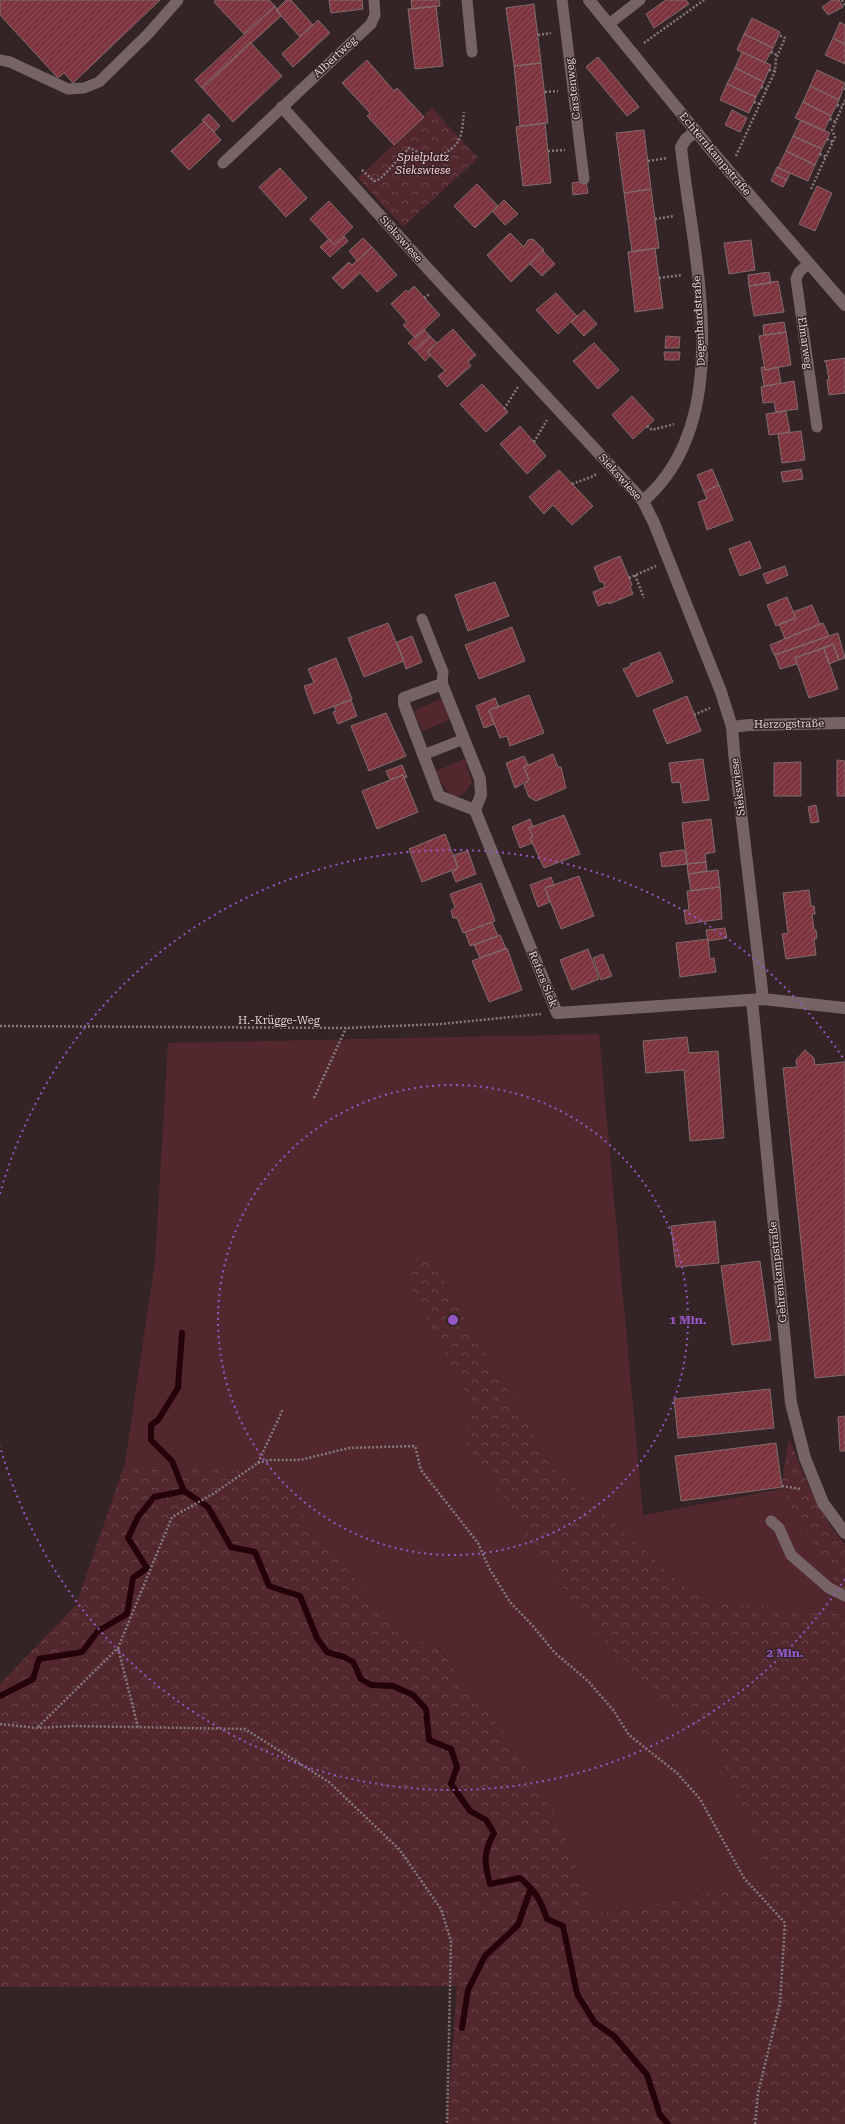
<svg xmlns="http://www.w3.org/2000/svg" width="845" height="2124" font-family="'Roboto Serif',serif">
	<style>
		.grass { fill: #52282e }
		.forest { fill: url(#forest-crowns) }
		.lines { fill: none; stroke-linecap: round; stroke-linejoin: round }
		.stream { stroke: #250208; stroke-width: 6 }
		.building { fill: url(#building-hatch); stroke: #7f6c6e }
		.path { stroke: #86797a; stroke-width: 2.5; stroke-dasharray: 2 2; stroke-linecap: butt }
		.lane { stroke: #766365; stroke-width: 11 }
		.street { stroke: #766365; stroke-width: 12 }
		.ring { fill: none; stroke: #9456c4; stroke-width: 2; stroke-dasharray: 2 4 }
		.labels { text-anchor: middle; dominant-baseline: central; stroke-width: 3; stroke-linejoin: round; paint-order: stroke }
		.street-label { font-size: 11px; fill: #dfd4d5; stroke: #342425 }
		.park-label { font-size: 11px; font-style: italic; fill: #fccdd1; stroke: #342425 }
		.centre { fill: #9456c4; stroke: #342425; stroke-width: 2 }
		.ring-label { font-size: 12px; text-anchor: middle; font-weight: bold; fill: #9456c4; stroke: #342425; stroke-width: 3; stroke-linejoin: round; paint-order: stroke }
	</style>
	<defs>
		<pattern id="forest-crowns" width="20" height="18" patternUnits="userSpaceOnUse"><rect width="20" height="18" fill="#52282e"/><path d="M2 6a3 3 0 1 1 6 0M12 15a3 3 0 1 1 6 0" fill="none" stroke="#6a464b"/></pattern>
		<pattern id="building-hatch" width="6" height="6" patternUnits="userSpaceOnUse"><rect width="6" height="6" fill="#7e343f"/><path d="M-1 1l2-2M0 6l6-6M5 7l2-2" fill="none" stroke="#90505a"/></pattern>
	</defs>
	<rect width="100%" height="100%" fill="#342425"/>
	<path class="grass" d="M 440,699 L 443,701 L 449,720 L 422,731 L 414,711 Z
		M 465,759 L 472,783 C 456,810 444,790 436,771 Z
		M 599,1034 L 643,1515 L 781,1489 L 845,1600 L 845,1610 L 731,1605 L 686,1588 L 554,1469 L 430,1257 L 403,1273 L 469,1401 L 466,1443 L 584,1620 L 726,1768 L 773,1882 L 595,1914 L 563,1831 L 514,1746 L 437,1645 L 402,1636 L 268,1474 L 125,1463 L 155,1261 L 168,1043 Z"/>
	<path class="forest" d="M 432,108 L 478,158 L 403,227 L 358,178 Z
		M 430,1257 L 554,1469 L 686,1588 L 731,1605 L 845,1610 L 845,2124 L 447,2124 L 457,1986 L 0,1987 L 0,1684 L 76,1605 L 125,1463 L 268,1473 L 402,1636 L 436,1645 L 514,1746 L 563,1831 L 595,1914 L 772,1882 L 726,1768 L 584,1620 L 466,1443 L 469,1401 L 403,1273 Z
		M 789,1438 C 804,1475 818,1515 845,1544 L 845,1600 L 781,1489 Z"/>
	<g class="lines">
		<path class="stream" d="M 182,1333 L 178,1388 L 158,1420 L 151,1425 L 151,1440 L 172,1461 L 184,1491 L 208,1507 L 231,1547 L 255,1552 L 269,1586 L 300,1596 L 317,1638 L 327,1652 L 344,1657 L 353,1662 L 361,1679 L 371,1685 L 393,1686 L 413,1695 L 426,1709 L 429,1740 L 451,1749 L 457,1767 L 451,1784 L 470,1811 L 486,1820 L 494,1833 C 483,1853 484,1862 490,1884 L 520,1878 C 536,1892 540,1899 547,1919 L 563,1926 L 577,1994 L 595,2023 L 614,2036 L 647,2075 L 660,2115 L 668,2124
			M 0,1696 L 33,1679 L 39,1659 L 82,1652 L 98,1631 L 127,1614 L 133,1578 L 147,1568 L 128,1538 L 138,1517 L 154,1497 L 184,1491
			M 462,2028 L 468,1990 L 485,1956 L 518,1925 L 531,1888"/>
	</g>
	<path class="building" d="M 0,0 L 160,0 L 73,83 L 64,73 L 58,78 L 0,15 Z
		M 216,0 L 269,0 L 275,6 L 244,34 L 214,2 Z
		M 286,0 L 291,0 L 313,25 L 300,37 L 276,10 Z
		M 329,0 L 362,0 L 363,9 L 331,13 Z
		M 411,0 L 439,0 L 440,6 L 412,9 Z
		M 666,0 L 686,0 L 689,4 L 654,28 L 646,14 Z
		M 832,0 L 839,0 L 843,7 L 828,15 L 822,7 Z
		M 534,4 L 541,63 L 514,66 L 506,8 Z
		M 275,6 L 281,16 L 202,88 L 195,80 Z
		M 436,6 L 443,66 L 415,69 L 408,9 Z
		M 752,18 L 780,32 L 773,48 L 744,34 Z
		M 318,20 L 330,33 L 293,67 L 282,54 Z
		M 840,22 L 845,25 L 845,44 L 833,38 Z
		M 744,34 L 773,48 L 765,63 L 737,50 Z
		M 833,38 L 845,44 L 845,64 L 825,55 Z
		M 250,42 L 282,76 L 233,122 L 202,88 Z
		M 742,52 L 771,65 L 764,82 L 735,68 Z
		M 598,57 L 639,107 L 627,116 L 586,67 Z
		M 367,60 L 394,91 L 397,88 L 424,117 L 394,145 L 367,116 L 370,113 L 342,83 Z
		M 541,63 L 548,123 L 520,126 L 514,66 Z
		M 735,68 L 764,82 L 756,97 L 727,84 Z
		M 817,70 L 845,83 L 839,100 L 810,86 Z
		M 727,84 L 756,97 L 749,113 L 720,100 Z
		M 810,86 L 839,100 L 831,116 L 803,102 Z
		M 803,102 L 831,116 L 824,131 L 795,118 Z
		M 732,110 L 747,118 L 740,132 L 725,125 Z
		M 209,114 L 220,126 L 214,132 L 202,120 Z
		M 801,120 L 830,133 L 822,149 L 793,136 Z
		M 204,121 L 221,140 L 189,170 L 171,151 Z
		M 545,123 L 551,183 L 523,186 L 516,127 Z
		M 644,130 L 651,189 L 624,193 L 616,133 Z
		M 793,136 L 822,149 L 815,165 L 786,151 Z
		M 786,151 L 815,165 L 808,181 L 778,168 Z
		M 777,167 L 790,173 L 787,180 L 774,174 Z
		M 280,168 L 307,198 L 286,217 L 259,187 Z
		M 774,174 L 787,180 L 783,187 L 771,181 Z
		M 586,181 L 588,193 L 573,195 L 572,183 Z
		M 477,184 L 498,206 L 475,228 L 454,206 Z
		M 817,186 L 832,193 L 815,231 L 799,224 Z
		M 651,189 L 659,248 L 632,252 L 624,193 Z
		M 504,200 L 518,214 L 505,225 L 493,212 Z
		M 329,201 L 353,227 L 334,245 L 310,219 Z
		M 510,233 L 524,247 L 528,240 L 533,239 L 544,250 L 511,282 L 487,255 Z
		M 344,236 L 348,241 L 330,257 L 320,247 L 329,239 L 334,245 Z
		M 363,238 L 372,247 L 357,261 L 349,251 Z
		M 751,240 L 755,270 L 729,274 L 724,243 Z
		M 372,247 L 397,275 L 377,292 L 360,273 L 343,289 L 332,278 L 349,262 L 352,265 Z
		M 655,248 L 663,308 L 635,312 L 628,252 Z
		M 543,251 L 555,264 L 542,276 L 530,264 Z
		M 769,272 L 771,283 L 749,286 L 748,275 Z
		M 778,281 L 784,312 L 754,316 L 749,286 Z
		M 414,286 L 440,315 L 415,338 L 403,325 L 407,322 L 391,304 L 406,290 L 408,292 Z
		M 556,293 L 577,316 L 558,334 L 536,310 Z
		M 584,310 L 597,324 L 584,336 L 571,322 Z
		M 784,322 L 786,332 L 764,335 L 763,325 Z
		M 424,329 L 430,336 L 415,350 L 408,343 Z
		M 453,329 L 476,355 L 468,362 L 471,366 L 447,387 L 438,376 L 445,371 L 427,352 Z
		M 786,332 L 791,365 L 765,370 L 759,336 Z
		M 430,336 L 437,343 L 427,352 L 431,355 L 425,361 L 415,350 Z
		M 666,336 L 680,337 L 679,348 L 665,348 Z
		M 594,343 L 619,370 L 598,389 L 573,361 Z
		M 664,352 L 680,352 L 679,360 L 665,360 Z
		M 845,358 L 845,393 L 829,395 L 827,380 L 829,380 L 826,362 L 824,361 Z
		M 761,367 L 764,367 L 765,370 L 778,367 L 781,383 L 764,386 Z
		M 794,381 L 798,409 L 776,412 L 774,402 L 763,403 L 761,387 Z
		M 482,384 L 508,412 L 486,432 L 460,404 Z
		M 632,396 L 654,420 L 633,439 L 612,415 Z
		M 786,411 L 790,432 L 769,435 L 766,414 Z
		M 520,426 L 546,456 L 527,474 L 500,444 Z
		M 801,431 L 805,460 L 782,463 L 778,434 Z
		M 712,469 L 719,485 L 704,492 L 697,475 Z
		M 801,469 L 803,479 L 783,482 L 781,472 Z
		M 559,470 L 593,506 L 572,525 L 553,505 L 544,514 L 529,497 Z
		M 719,485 L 733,520 L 707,530 L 698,502 L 707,499 L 704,492 Z
		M 750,541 L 761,568 L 740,576 L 729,549 Z
		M 620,556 L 632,585 L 630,586 L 633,594 L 609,604 L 609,602 L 598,606 L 593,592 L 605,587 L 603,582 L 600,582 L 594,567 Z
		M 785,566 L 788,575 L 767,584 L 763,574 Z
		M 495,582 L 509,616 L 468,631 L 455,595 Z
		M 787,597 L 796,618 L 776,626 L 767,605 Z
		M 812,605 L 820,624 L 785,639 L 779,624 L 796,618 L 793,612 Z
		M 388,623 L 404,661 L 364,677 L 348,638 Z
		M 823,623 L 829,636 L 774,655 L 770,645 Z
		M 512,627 L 525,661 L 479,679 L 465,645 Z
		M 838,633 L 845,658 L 839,660 L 833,644 L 795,658 L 797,664 L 780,669 L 775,655 Z
		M 412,636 L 422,662 L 406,669 L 397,642 Z
		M 833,644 L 839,660 L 829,664 L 824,648 Z
		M 824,648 L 838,689 L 809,698 L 795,658 Z
		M 660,652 L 673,682 L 637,697 L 623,669 L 631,666 L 630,664 Z
		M 336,658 L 352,699 L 314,714 L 304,686 L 314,683 L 308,669 Z
		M 529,695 L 544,733 L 510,746 L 507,736 L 500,738 L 489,710 Z
		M 687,696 L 701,731 L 667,744 L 653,710 Z
		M 495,698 L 499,707 L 489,710 L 494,724 L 484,728 L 476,706 Z
		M 351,700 L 357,716 L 338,724 L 333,712 L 336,711 L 334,706 Z
		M 386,713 L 406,756 L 369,771 L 351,726 Z
		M 553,754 L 558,767 L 561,767 L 566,788 L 536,801 L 529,797 L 524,785 L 529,780 L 524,767 Z
		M 524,756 L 528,765 L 524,767 L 529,780 L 515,788 L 506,763 Z
		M 703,759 L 709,800 L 683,803 L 680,782 L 672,783 L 669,763 Z
		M 837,760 L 845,761 L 845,796 L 837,796 Z
		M 801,762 L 801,796 L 774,796 L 774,763 Z
		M 402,765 L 407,777 L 404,778 L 403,775 L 390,780 L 386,771 Z
		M 403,775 L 418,812 L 377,829 L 362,791 Z
		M 816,805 L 819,822 L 811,823 L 808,807 Z
		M 564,815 L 580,854 L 544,868 L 530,838 L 533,837 L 529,828 Z
		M 530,819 L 533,827 L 529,828 L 533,837 L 530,838 L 532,843 L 520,848 L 512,827 Z
		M 711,819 L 715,852 L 705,854 L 706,862 L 687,864 L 682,823 Z
		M 445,834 L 458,868 L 422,882 L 409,849 Z
		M 682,850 L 686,851 L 687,864 L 662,867 L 660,853 Z
		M 468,851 L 476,874 L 456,882 L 452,872 L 458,868 L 454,855 Z
		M 706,862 L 707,871 L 688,874 L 687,864 Z
		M 718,870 L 720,887 L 691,891 L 688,874 Z
		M 579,876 L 594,916 L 561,929 L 545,888 Z
		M 551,877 L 554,885 L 545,888 L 550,902 L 538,907 L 530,885 Z
		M 481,883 L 495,921 L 463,933 L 457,918 L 453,918 L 451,911 L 455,907 L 450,894 Z
		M 720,887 L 722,919 L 686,924 L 684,910 L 689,910 L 687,891 Z
		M 809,890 L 811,906 L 814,906 L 815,914 L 812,914 L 814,930 L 816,930 L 817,938 L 814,939 L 816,955 L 786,959 L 782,934 L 788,933 L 783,893 Z
		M 492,922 L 498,936 L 470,946 L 465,932 Z
		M 725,928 L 727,938 L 708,941 L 706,930 Z
		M 500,935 L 506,949 L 480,958 L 474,945 Z
		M 708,939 L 710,959 L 714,958 L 716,972 L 680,977 L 676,943 Z
		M 507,948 L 522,990 L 489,1002 L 472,961 Z
		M 588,949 L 599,979 L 572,990 L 560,960 Z
		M 603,954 L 612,976 L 601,980 L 593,958 Z
		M 687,1037 L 689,1053 L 718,1051 L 724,1138 L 690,1141 L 684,1070 L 646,1073 L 643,1041 Z
		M 805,1050 L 814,1058 L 815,1065 L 845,1062 L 845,1375 L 815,1378 L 783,1068 L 797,1067 L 796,1060 Z
		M 715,1221 L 719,1263 L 676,1267 L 671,1226 Z
		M 760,1261 L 771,1340 L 732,1345 L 721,1266 Z
		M 770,1389 L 774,1428 L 678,1438 L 674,1399 Z
		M 845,1416 L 845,1451 L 840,1451 L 838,1417 Z
		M 776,1443 L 782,1487 L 681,1501 L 675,1456 Z"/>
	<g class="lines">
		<path class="path" d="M 842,0 L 845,5
			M 538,35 L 551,33
			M 644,43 L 704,0
			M 771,52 L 777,55
			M 769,70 L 775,71
			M 761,87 L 767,89
			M 844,89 L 845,89
			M 545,92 L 558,91
			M 754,102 L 760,104
			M 837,105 L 842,107
			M 830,119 L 836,122
			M 827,139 L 833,142
			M 548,151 L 565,150
			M 820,154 L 826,157
			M 736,156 L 775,71 L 776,59 L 785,38 L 779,35
			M 648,161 L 667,158
			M 362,170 L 374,181 L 380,179 L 409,148 L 435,159 C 462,144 461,141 464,112
			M 811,189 L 835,137 L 832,130 L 845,100
			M 655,219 L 674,216
			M 659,278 L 682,275
			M 424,298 L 430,294
			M 504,409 L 518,387
			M 647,426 L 652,430 L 674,424
			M 534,442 L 547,420
			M 572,484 L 594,476 L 597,473
			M 635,575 L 644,598
			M 629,578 L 656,566
			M 694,715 L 710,708
			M 0,1026 L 346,1028 L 441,1024 L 541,1014
			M 314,1098 L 346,1028
			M 258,1463 L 270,1460 L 300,1460 L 349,1448 L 415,1446 L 421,1470 L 478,1543 L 489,1568 L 510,1602 L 532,1625 L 555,1653 L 588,1681 L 614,1711 L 629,1735 L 677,1773 L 700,1799 L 744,1878 L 785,1923 L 780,2003 L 758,2093 L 755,2124
			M 782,1486 L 801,1489
			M 118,1648 L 138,1727
			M 0,1724 L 37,1728 L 73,1726 L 245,1729 L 329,1782 L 399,1849 L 441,1909 L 451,1941 L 447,2124
			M 38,1727 L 118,1648 L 172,1517 L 213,1494 L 258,1463 L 283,1409"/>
		<path class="lane" d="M 467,0 L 472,52
			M 562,0 L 584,179
			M 609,24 L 640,0
			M 0,60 L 10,62 L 68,89 L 84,88 L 99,82 L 148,34 L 178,0
			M 223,163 L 371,24 L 375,15 L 374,0
			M 808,264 L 799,272 L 796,279 L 817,427
			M 422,619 L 443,672 L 442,684
			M 423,755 L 464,739
			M 771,1521 L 779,1528 L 791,1555 L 829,1588 L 845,1596"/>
		<path class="street" d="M 589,0 L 716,156 L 845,305
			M 282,107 L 430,271 L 643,501 L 654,523 L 721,692 L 732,727 L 734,752 L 763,999
			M 643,501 C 739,419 692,254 681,147 L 686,139 L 696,131
			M 442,684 L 480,779 L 481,795 L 475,810 L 439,796 L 404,704 L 404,698 Z
			M 732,727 L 749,725 L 845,723
			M 475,810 L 557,1013 L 763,999 L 845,1008
			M 752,1000 L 791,1403 L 805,1458 L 823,1503 L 845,1533"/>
	</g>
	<g class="ring">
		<circle cx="453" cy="1320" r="235"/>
		<path d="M845 1579A470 470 0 0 1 0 1446M0 1194A470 470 0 0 1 845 1061"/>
	</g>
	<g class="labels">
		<g class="street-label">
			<text transform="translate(335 57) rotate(-43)">Albertweg</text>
			<text transform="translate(573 89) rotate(-97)">Carstenweg</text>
			<text transform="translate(715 154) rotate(50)">Echternkampstraße</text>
			<text transform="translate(401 239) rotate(48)">Siekswiese</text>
			<text transform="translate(699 321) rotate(-93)">Degenhardstraße</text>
			<text transform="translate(805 343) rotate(82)">Elmarweg</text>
			<text transform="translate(620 477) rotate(48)">Siekswiese</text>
			<text transform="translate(789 724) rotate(-1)">Herzogstraße</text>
			<text transform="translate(738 787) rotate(-97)">Siekswiese</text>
			<text transform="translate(543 979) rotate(68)">Refers Siek</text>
			<text x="279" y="1020">H.-Krügge-Weg</text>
			<text transform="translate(778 1272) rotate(-96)">Gehrenkampstraße</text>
		</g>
		<g class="park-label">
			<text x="423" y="157">Spielplatz<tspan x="423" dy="13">Siekswiese</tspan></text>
		</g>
	</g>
	<circle cx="453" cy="1320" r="6" class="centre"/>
	<g class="ring-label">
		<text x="688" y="1324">1 Min.</text>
		<text x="785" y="1657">2 Min.</text>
	</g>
</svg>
